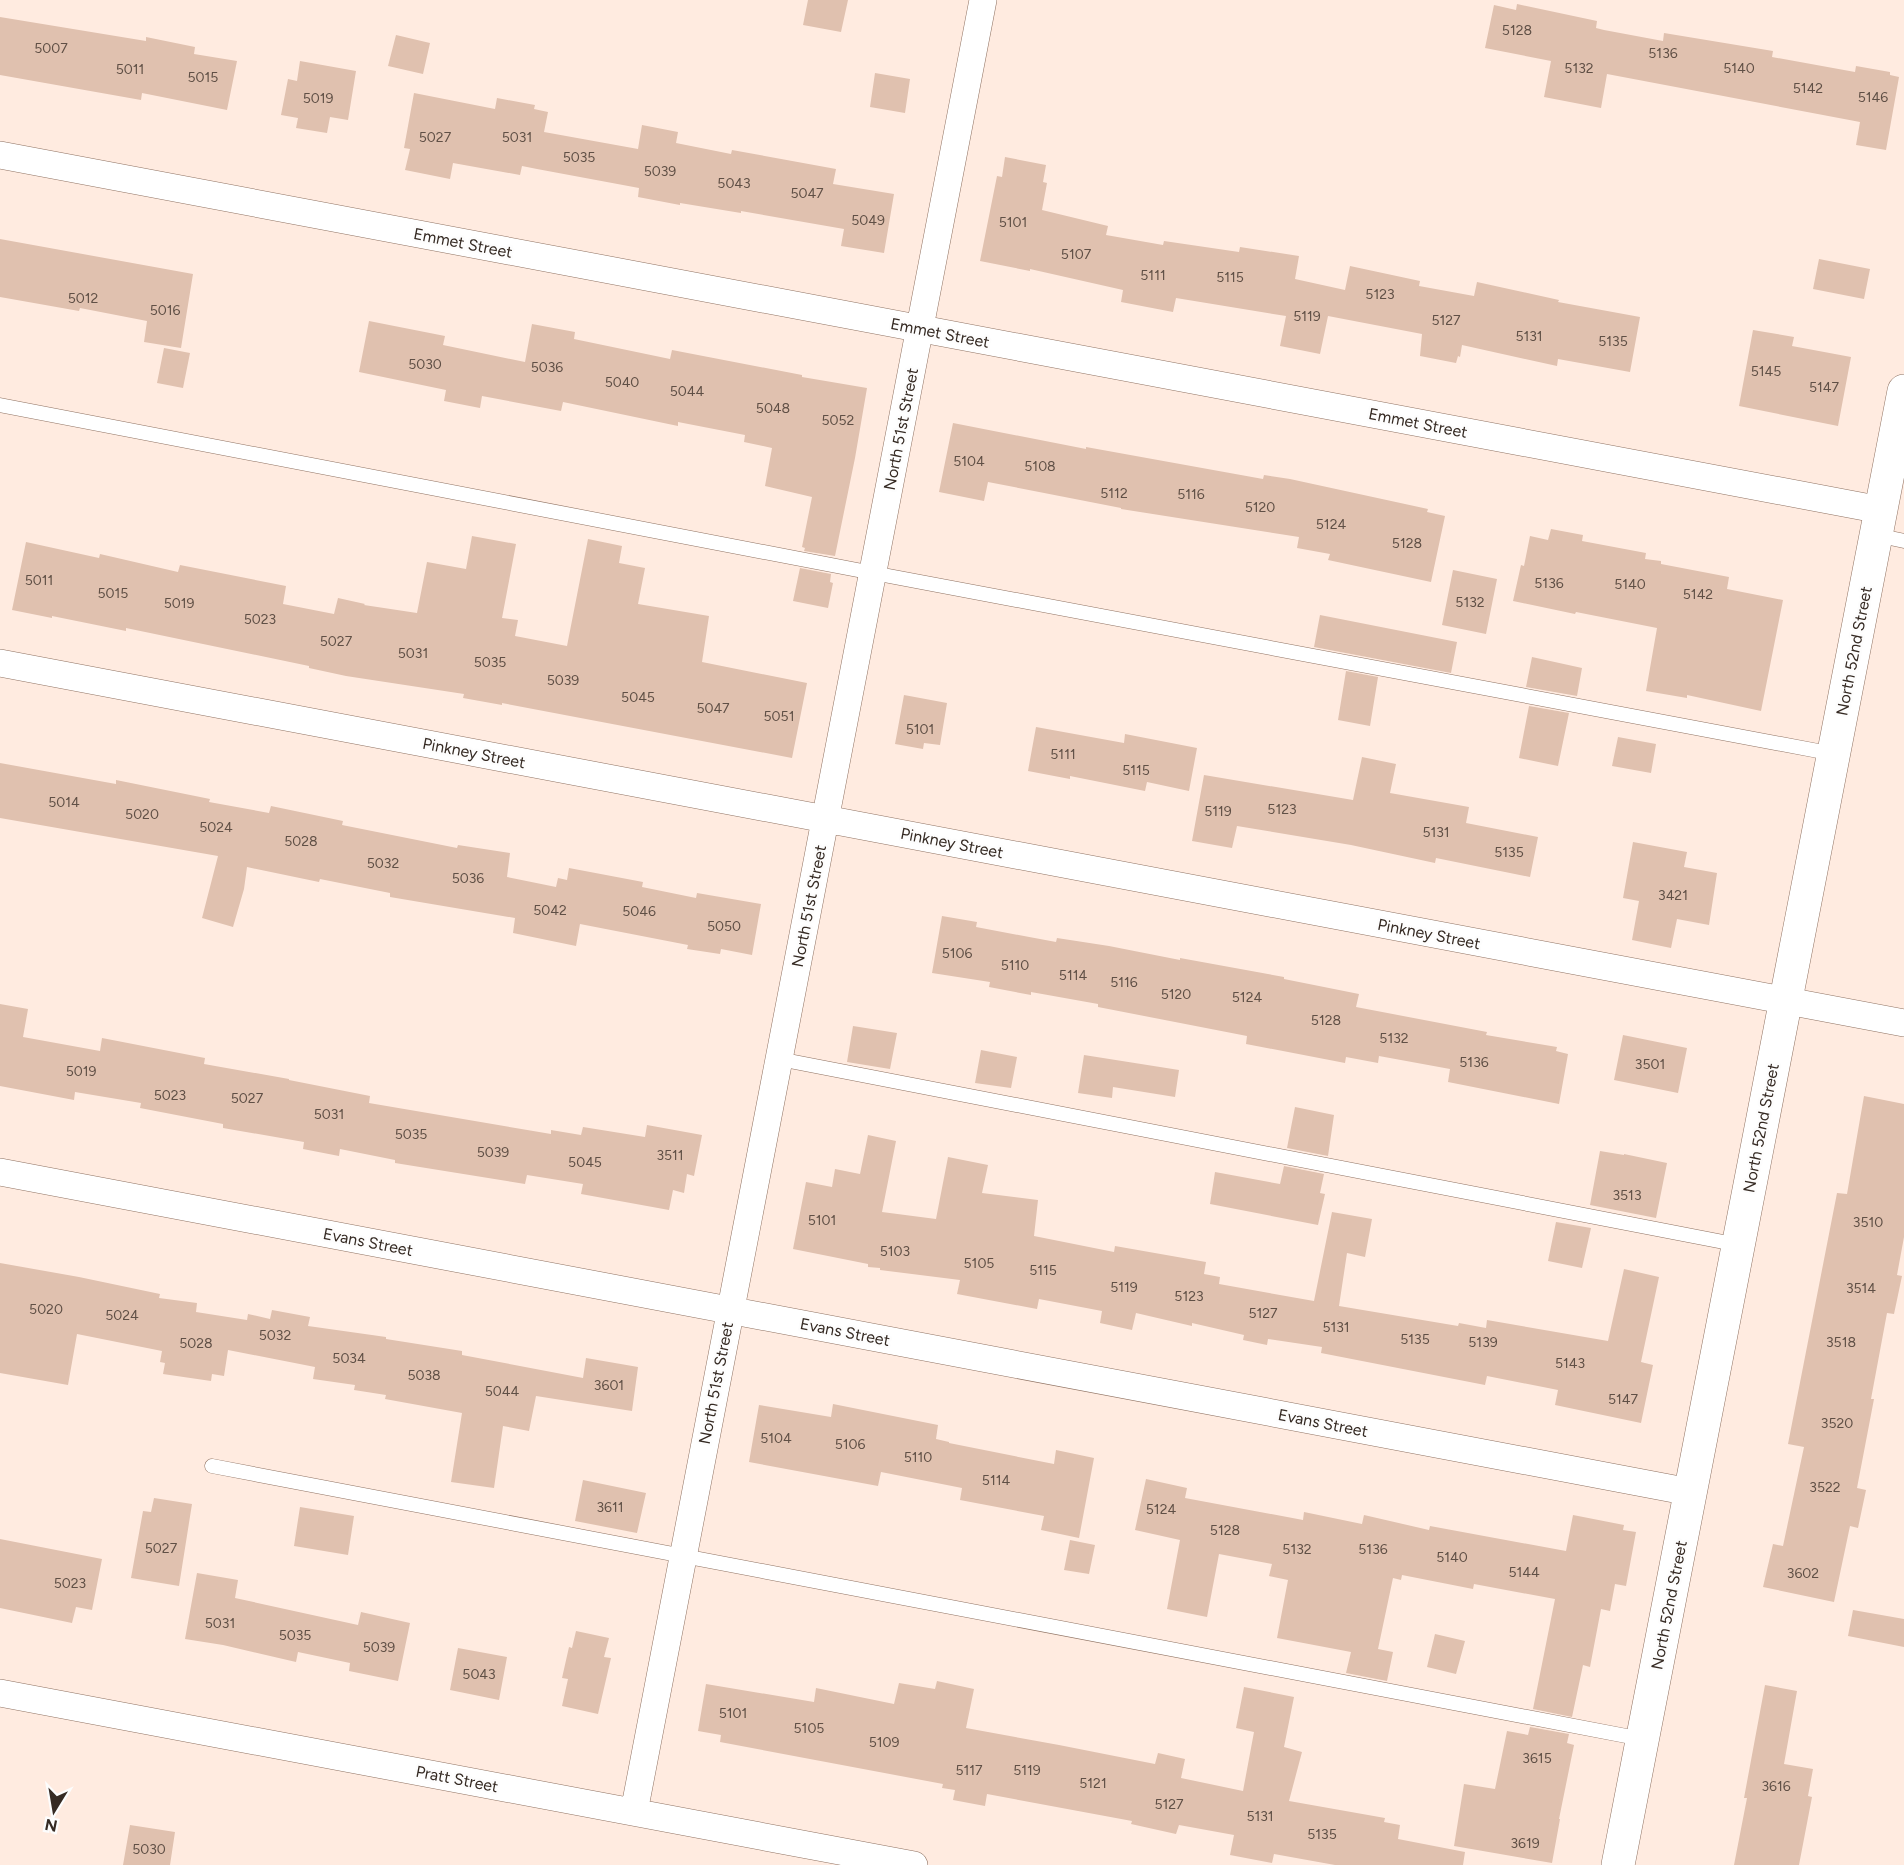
<svg xmlns="http://www.w3.org/2000/svg" width="1904" height="1865" font-family="Figtree,sans-serif">
	<style>
		.building { fill: #e0c1af }
		.lines { fill: none; stroke-linecap: round; stroke-linejoin: round }
		.service-casing { stroke: #8f7262; stroke-width: 15 }
		.minor-casing { stroke: #8f7262; stroke-width: 28 }
		.secondary-casing { stroke: #8f7262; stroke-width: 34 }
		.service { stroke: #fff; stroke-width: 14 }
		.minor { stroke: #fff; stroke-width: 27 }
		.secondary { stroke: #fff; stroke-width: 33 }
		.labels { text-anchor: middle; dominant-baseline: central; stroke-width: 5; stroke-linejoin: round; paint-order: stroke }
		.number-label { font-size: 14px; fill: #605046 }
		.street-label { font-size: 16px; fill: #352a23; stroke: #fdfdfd }
	</style>
	<rect width="100%" height="100%" fill="#ffebe0"/>
	<path class="building" d="M 808,0 L 848,0 L 841,32 L 803,25 Z
		M 1517,4 L 1597,21 L 1596,28 L 1604,30 L 1663,41 L 1664,33 L 1773,51 L 1772,57 L 1855,72 L 1856,66 L 1890,72 L 1890,75 L 1899,77 L 1886,150 L 1856,145 L 1860,122 L 1607,74 L 1601,108 L 1544,97 L 1551,61 L 1485,48 L 1494,5 L 1516,10 Z
		M 0,17 L 146,41 L 146,37 L 195,47 L 194,54 L 237,61 L 227,110 L 142,93 L 141,100 L 0,75 Z
		M 396,35 L 430,43 L 423,74 L 388,66 Z
		M 300,61 L 356,71 L 348,120 L 330,117 L 327,133 L 296,128 L 298,118 L 281,115 L 288,79 L 297,81 Z
		M 875,73 L 910,79 L 905,113 L 870,107 Z
		M 414,93 L 495,109 L 497,98 L 535,105 L 534,109 L 548,112 L 544,132 L 638,149 L 642,125 L 678,132 L 676,143 L 731,154 L 732,150 L 836,169 L 833,184 L 894,194 L 884,253 L 841,246 L 844,229 L 741,211 L 741,213 L 680,203 L 680,205 L 638,197 L 639,188 L 537,169 L 522,166 L 520,175 L 453,163 L 450,179 L 405,170 L 410,149 L 404,148 Z
		M 1005,157 L 1046,165 L 1043,182 L 1047,183 L 1042,210 L 1108,226 L 1106,235 L 1163,245 L 1164,241 L 1239,252 L 1240,247 L 1299,256 L 1295,279 L 1345,290 L 1350,266 L 1420,281 L 1419,286 L 1474,296 L 1477,282 L 1559,300 L 1558,302 L 1640,317 L 1630,372 L 1558,359 L 1557,366 L 1462,345 L 1460,357 L 1458,356 L 1456,363 L 1420,356 L 1422,334 L 1328,316 L 1320,354 L 1280,346 L 1286,316 L 1176,298 L 1173,312 L 1121,302 L 1123,290 L 1030,269 L 1030,271 L 980,261 L 997,176 L 1002,177 Z
		M 0,239 L 193,274 L 181,348 L 144,342 L 147,321 L 80,308 L 79,311 L 0,297 Z
		M 1819,259 L 1870,269 L 1864,299 L 1813,289 Z
		M 369,321 L 445,336 L 443,345 L 525,362 L 532,324 L 575,332 L 574,339 L 670,359 L 672,350 L 802,375 L 802,377 L 867,388 L 855,458 L 835,556 L 804,551 L 805,548 L 802,547 L 812,497 L 765,486 L 772,448 L 744,442 L 745,435 L 678,422 L 678,426 L 563,402 L 561,411 L 482,396 L 480,408 L 444,401 L 446,390 L 359,372 Z
		M 1753,330 L 1794,337 L 1792,346 L 1851,357 L 1838,426 L 1739,406 Z
		M 164,348 L 190,353 L 183,388 L 157,383 Z
		M 953,423 L 1086,449 L 1086,447 L 1263,479 L 1264,475 L 1290,479 L 1428,509 L 1427,512 L 1445,516 L 1431,582 L 1328,560 L 1330,554 L 1297,548 L 1299,537 L 1121,509 L 1121,508 L 988,482 L 984,501 L 939,492 Z
		M 1551,529 L 1583,535 L 1582,541 L 1646,553 L 1645,559 L 1661,561 L 1661,564 L 1729,577 L 1727,589 L 1783,600 L 1761,711 L 1687,695 L 1687,698 L 1646,691 L 1657,628 L 1576,612 L 1575,614 L 1513,601 L 1521,565 L 1524,566 L 1530,536 L 1548,540 Z
		M 472,536 L 516,544 L 502,618 L 518,620 L 515,636 L 567,646 L 588,539 L 622,546 L 619,563 L 645,568 L 638,604 L 709,616 L 702,662 L 807,683 L 792,758 L 502,703 L 502,705 L 463,698 L 464,694 L 346,676 L 309,668 L 309,666 L 126,628 L 126,631 L 52,616 L 52,618 L 12,610 L 26,542 L 99,558 L 100,554 L 178,572 L 180,565 L 286,586 L 283,604 L 334,614 L 338,598 L 365,604 L 364,605 L 417,613 L 427,562 L 466,569 Z
		M 800,568 L 831,574 L 830,582 L 833,583 L 828,608 L 793,601 Z
		M 1453,570 L 1497,579 L 1486,634 L 1442,625 Z
		M 1320,615 L 1457,642 L 1451,673 L 1314,647 Z
		M 1532,657 L 1582,668 L 1577,696 L 1526,687 Z
		M 1346,671 L 1378,677 L 1370,726 L 1338,720 Z
		M 904,695 L 947,703 L 940,745 L 924,743 L 923,749 L 895,744 Z
		M 1529,706 L 1569,713 L 1558,766 L 1519,758 Z
		M 1036,727 L 1124,743 L 1125,734 L 1197,748 L 1189,791 L 1147,782 L 1145,791 L 1070,776 L 1070,779 L 1028,771 Z
		M 1618,737 L 1656,744 L 1651,773 L 1612,766 Z
		M 1362,757 L 1396,764 L 1390,793 L 1469,807 L 1466,823 L 1538,837 L 1530,877 L 1436,858 L 1435,863 L 1351,845 L 1237,826 L 1232,848 L 1192,841 L 1204,775 L 1353,800 Z
		M 0,763 L 116,784 L 116,780 L 210,799 L 209,802 L 269,813 L 271,806 L 343,821 L 342,825 L 457,848 L 458,845 L 510,853 L 507,877 L 556,887 L 558,878 L 567,880 L 569,868 L 643,882 L 642,887 L 696,898 L 697,893 L 761,904 L 752,955 L 721,949 L 720,954 L 687,949 L 688,945 L 580,924 L 576,946 L 513,933 L 515,918 L 390,897 L 390,893 L 320,879 L 319,882 L 247,867 L 244,889 L 233,927 L 202,918 L 218,856 L 0,818 Z
		M 1633,842 L 1687,852 L 1684,867 L 1717,873 L 1709,925 L 1677,919 L 1671,948 L 1632,940 L 1639,901 L 1623,898 Z
		M 942,916 L 977,922 L 976,927 L 1056,942 L 1057,938 L 1109,946 L 1180,960 L 1180,958 L 1284,977 L 1284,979 L 1359,994 L 1356,1007 L 1487,1032 L 1486,1035 L 1557,1047 L 1556,1051 L 1568,1054 L 1559,1104 L 1448,1082 L 1450,1069 L 1379,1056 L 1378,1063 L 1346,1057 L 1345,1063 L 1246,1044 L 1247,1036 L 1098,1007 L 1098,1004 L 1031,992 L 1031,995 L 989,987 L 990,982 L 932,973 Z
		M 0,1004 L 28,1009 L 23,1037 L 100,1051 L 102,1038 L 205,1058 L 204,1064 L 289,1079 L 289,1080 L 370,1096 L 369,1103 L 551,1134 L 551,1130 L 581,1135 L 583,1127 L 645,1137 L 647,1125 L 702,1135 L 694,1176 L 687,1174 L 684,1193 L 673,1190 L 669,1210 L 581,1194 L 583,1184 L 527,1175 L 525,1184 L 395,1163 L 395,1160 L 340,1149 L 339,1156 L 303,1149 L 304,1142 L 223,1128 L 223,1124 L 140,1108 L 141,1103 L 75,1092 L 74,1100 L 0,1086 Z
		M 853,1026 L 897,1033 L 890,1069 L 847,1062 Z
		M 1623,1035 L 1687,1048 L 1678,1093 L 1614,1080 Z
		M 981,1050 L 1017,1057 L 1011,1088 L 975,1083 Z
		M 1084,1055 L 1179,1070 L 1175,1097 L 1113,1087 L 1112,1098 L 1078,1093 Z
		M 1864,1096 L 1904,1104 L 1904,1237 L 1897,1275 L 1902,1276 L 1894,1314 L 1887,1313 L 1871,1399 L 1874,1399 L 1857,1488 L 1866,1490 L 1858,1528 L 1850,1526 L 1834,1602 L 1763,1587 L 1773,1544 L 1783,1546 L 1804,1447 L 1788,1444 L 1837,1193 L 1847,1194 Z
		M 1295,1107 L 1334,1115 L 1328,1156 L 1287,1148 Z
		M 868,1135 L 896,1141 L 882,1212 L 936,1219 L 948,1157 L 988,1165 L 982,1193 L 1038,1200 L 1034,1236 L 1114,1252 L 1115,1246 L 1206,1262 L 1204,1274 L 1220,1277 L 1219,1284 L 1314,1301 L 1332,1212 L 1372,1219 L 1365,1257 L 1347,1253 L 1339,1306 L 1458,1326 L 1459,1323 L 1486,1328 L 1487,1320 L 1608,1341 L 1624,1269 L 1659,1277 L 1641,1362 L 1653,1365 L 1641,1423 L 1555,1405 L 1558,1390 L 1543,1387 L 1487,1376 L 1485,1385 L 1321,1353 L 1322,1347 L 1268,1339 L 1267,1345 L 1243,1340 L 1244,1335 L 1192,1323 L 1192,1326 L 1136,1313 L 1132,1330 L 1100,1323 L 1102,1311 L 1039,1299 L 1037,1309 L 957,1294 L 960,1280 L 880,1270 L 880,1268 L 868,1267 L 868,1264 L 793,1249 L 806,1182 L 832,1187 L 835,1169 L 860,1174 Z
		M 1600,1151 L 1624,1155 L 1624,1154 L 1667,1163 L 1656,1218 L 1590,1205 Z
		M 1284,1166 L 1324,1174 L 1320,1193 L 1325,1194 L 1318,1225 L 1210,1204 L 1215,1172 L 1280,1184 Z
		M 1556,1222 L 1591,1228 L 1582,1268 L 1548,1261 Z
		M 0,1263 L 79,1277 L 160,1294 L 159,1298 L 197,1303 L 196,1312 L 247,1320 L 248,1314 L 270,1319 L 272,1310 L 310,1317 L 308,1326 L 386,1337 L 386,1339 L 462,1351 L 462,1355 L 583,1378 L 586,1358 L 638,1367 L 632,1411 L 536,1396 L 529,1431 L 503,1426 L 494,1488 L 451,1482 L 462,1413 L 385,1399 L 386,1395 L 354,1390 L 355,1385 L 313,1379 L 315,1367 L 228,1350 L 224,1376 L 212,1374 L 211,1381 L 163,1374 L 165,1363 L 160,1362 L 162,1351 L 77,1334 L 68,1385 L 0,1373 Z
		M 833,1404 L 938,1425 L 936,1439 L 949,1442 L 949,1443 L 1054,1464 L 1056,1450 L 1094,1458 L 1079,1538 L 1041,1530 L 1044,1516 L 960,1500 L 962,1488 L 881,1472 L 878,1486 L 749,1462 L 759,1405 L 831,1417 Z
		M 1146,1479 L 1187,1488 L 1185,1498 L 1303,1520 L 1304,1512 L 1362,1524 L 1364,1515 L 1429,1530 L 1430,1526 L 1566,1551 L 1573,1515 L 1624,1525 L 1623,1530 L 1636,1532 L 1626,1586 L 1615,1584 L 1610,1611 L 1601,1609 L 1590,1667 L 1583,1665 L 1572,1717 L 1533,1709 L 1555,1599 L 1474,1584 L 1473,1589 L 1402,1575 L 1401,1580 L 1393,1578 L 1378,1649 L 1393,1652 L 1387,1681 L 1346,1673 L 1351,1652 L 1277,1638 L 1288,1580 L 1269,1576 L 1272,1564 L 1219,1554 L 1207,1617 L 1167,1609 L 1180,1540 L 1135,1530 Z
		M 583,1480 L 646,1493 L 637,1533 L 575,1521 Z
		M 154,1498 L 192,1504 L 179,1586 L 131,1578 L 143,1511 L 151,1512 Z
		M 300,1507 L 354,1516 L 348,1555 L 294,1546 Z
		M 0,1539 L 102,1559 L 92,1610 L 76,1607 L 72,1623 L 0,1608 Z
		M 1070,1540 L 1095,1545 L 1089,1574 L 1064,1570 Z
		M 197,1573 L 238,1580 L 235,1598 L 358,1625 L 361,1612 L 410,1623 L 398,1681 L 349,1671 L 350,1663 L 298,1652 L 296,1662 L 223,1645 L 185,1639 Z
		M 1853,1610 L 1904,1619 L 1904,1647 L 1848,1636 Z
		M 576,1631 L 609,1638 L 604,1657 L 611,1658 L 598,1714 L 562,1706 L 568,1679 L 562,1678 L 569,1647 L 572,1648 Z
		M 1435,1634 L 1465,1641 L 1456,1674 L 1427,1667 Z
		M 458,1648 L 507,1657 L 499,1700 L 450,1690 Z
		M 937,1681 L 974,1689 L 966,1728 L 1059,1745 L 1155,1764 L 1158,1753 L 1185,1759 L 1181,1778 L 1243,1791 L 1254,1732 L 1236,1728 L 1244,1687 L 1294,1697 L 1284,1747 L 1302,1752 L 1289,1801 L 1385,1818 L 1384,1822 L 1400,1825 L 1398,1839 L 1465,1852 L 1463,1865 L 1335,1865 L 1274,1854 L 1272,1863 L 1230,1855 L 1234,1835 L 1179,1825 L 1176,1834 L 1131,1824 L 1132,1821 L 987,1794 L 985,1806 L 953,1800 L 955,1790 L 942,1788 L 943,1784 L 720,1742 L 721,1735 L 698,1731 L 706,1684 L 814,1702 L 816,1688 L 894,1704 L 899,1683 L 935,1689 Z
		M 1765,1685 L 1797,1691 L 1784,1764 L 1813,1769 L 1808,1796 L 1812,1797 L 1799,1865 L 1734,1865 L 1747,1798 L 1744,1798 Z
		M 1530,1727 L 1569,1734 L 1567,1743 L 1574,1745 L 1559,1819 L 1560,1819 L 1552,1863 L 1454,1846 L 1464,1784 L 1495,1789 L 1507,1731 L 1528,1735 Z
		M 130,1825 L 175,1832 L 170,1865 L 123,1865 Z"/>
	<g class="lines">
		<g class="service-casing">
			<path id="service" d="M 0,405 L 873,573 L 1834,754
				M 1876,535 L 1904,541
				M 779,1059 L 1739,1245
				M 212,1466 L 1642,1739"/>
		</g>
		<g class="minor-casing">
			<path id="minor" d="M 0,155 L 1881,510
				M 0,663 L 1904,1023
				M 0,1172 L 1690,1492
				M 0,1693 L 914,1865
				M 634,1812 L 983,0"/>
		</g>
		<g class="secondary-casing">
			<path id="secondary" d="M 1618,1865 L 1904,391"/>
		</g>
		<use href="#service" class="service"/>
		<use href="#minor" class="minor"/>
		<use href="#secondary" class="secondary"/>
	</g>
	<g class="labels">
		<g class="number-label">
			<text x="1517" y="30">5128</text>
			<text x="51" y="48">5007</text>
			<text x="1663" y="53">5136</text>
			<text x="1579" y="68">5132</text>
			<text x="1739" y="68">5140</text>
			<text x="130" y="69">5011</text>
			<text x="203" y="77">5015</text>
			<text x="1808" y="88">5142</text>
			<text x="1873" y="97">5146</text>
			<text x="318" y="98">5019</text>
			<text x="435" y="137">5027</text>
			<text x="517" y="137">5031</text>
			<text x="579" y="157">5035</text>
			<text x="660" y="171">5039</text>
			<text x="734" y="183">5043</text>
			<text x="807" y="193">5047</text>
			<text x="868" y="220">5049</text>
			<text x="1013" y="222">5101</text>
			<text x="1076" y="254">5107</text>
			<text x="1153" y="275">5111</text>
			<text x="1230" y="277">5115</text>
			<text x="1380" y="294">5123</text>
			<text x="83" y="298">5012</text>
			<text x="165" y="310">5016</text>
			<text x="1307" y="316">5119</text>
			<text x="1446" y="320">5127</text>
			<text x="1529" y="336">5131</text>
			<text x="1613" y="341">5135</text>
			<text x="425" y="364">5030</text>
			<text x="547" y="367">5036</text>
			<text x="1766" y="371">5145</text>
			<text x="622" y="382">5040</text>
			<text x="1824" y="387">5147</text>
			<text x="687" y="391">5044</text>
			<text x="773" y="408">5048</text>
			<text x="838" y="420">5052</text>
			<text x="969" y="461">5104</text>
			<text x="1040" y="466">5108</text>
			<text x="1114" y="493">5112</text>
			<text x="1191" y="494">5116</text>
			<text x="1260" y="507">5120</text>
			<text x="1331" y="524">5124</text>
			<text x="1407" y="543">5128</text>
			<text x="39" y="580">5011</text>
			<text x="1549" y="583">5136</text>
			<text x="1630" y="584">5140</text>
			<text x="113" y="593">5015</text>
			<text x="1698" y="594">5142</text>
			<text x="1470" y="602">5132</text>
			<text x="179" y="603">5019</text>
			<text x="260" y="619">5023</text>
			<text x="336" y="641">5027</text>
			<text x="413" y="653">5031</text>
			<text x="490" y="662">5035</text>
			<text x="563" y="680">5039</text>
			<text x="638" y="697">5045</text>
			<text x="713" y="708">5047</text>
			<text x="779" y="716">5051</text>
			<text x="920" y="729">5101</text>
			<text x="1063" y="754">5111</text>
			<text x="1136" y="770">5115</text>
			<text x="64" y="802">5014</text>
			<text x="1282" y="809">5123</text>
			<text x="1218" y="811">5119</text>
			<text x="142" y="814">5020</text>
			<text x="216" y="827">5024</text>
			<text x="1436" y="832">5131</text>
			<text x="301" y="841">5028</text>
			<text x="1509" y="852">5135</text>
			<text x="383" y="863">5032</text>
			<text x="468" y="878">5036</text>
			<text x="1673" y="895">3421</text>
			<text x="550" y="910">5042</text>
			<text x="639" y="911">5046</text>
			<text x="724" y="926">5050</text>
			<text x="957" y="953">5106</text>
			<text x="1015" y="965">5110</text>
			<text x="1073" y="975">5114</text>
			<text x="1124" y="982">5116</text>
			<text x="1176" y="994">5120</text>
			<text x="1247" y="997">5124</text>
			<text x="1326" y="1020">5128</text>
			<text x="1394" y="1038">5132</text>
			<text x="1474" y="1062">5136</text>
			<text x="1650" y="1064">3501</text>
			<text x="81" y="1071">5019</text>
			<text x="170" y="1095">5023</text>
			<text x="247" y="1098">5027</text>
			<text x="329" y="1114">5031</text>
			<text x="411" y="1134">5035</text>
			<text x="493" y="1152">5039</text>
			<text x="670" y="1155">3511</text>
			<text x="585" y="1162">5045</text>
			<text x="1627" y="1195">3513</text>
			<text x="822" y="1220">5101</text>
			<text x="1868" y="1222">3510</text>
			<text x="895" y="1251">5103</text>
			<text x="979" y="1263">5105</text>
			<text x="1043" y="1270">5115</text>
			<text x="1124" y="1287">5119</text>
			<text x="1861" y="1288">3514</text>
			<text x="1189" y="1296">5123</text>
			<text x="46" y="1309">5020</text>
			<text x="1263" y="1313">5127</text>
			<text x="122" y="1315">5024</text>
			<text x="1336" y="1327">5131</text>
			<text x="275" y="1335">5032</text>
			<text x="1415" y="1339">5135</text>
			<text x="1483" y="1342">5139</text>
			<text x="1841" y="1342">3518</text>
			<text x="196" y="1343">5028</text>
			<text x="349" y="1358">5034</text>
			<text x="1570" y="1363">5143</text>
			<text x="424" y="1375">5038</text>
			<text x="609" y="1385">3601</text>
			<text x="502" y="1391">5044</text>
			<text x="1623" y="1399">5147</text>
			<text x="1837" y="1423">3520</text>
			<text x="776" y="1438">5104</text>
			<text x="850" y="1444">5106</text>
			<text x="918" y="1457">5110</text>
			<text x="996" y="1480">5114</text>
			<text x="1825" y="1487">3522</text>
			<text x="610" y="1507">3611</text>
			<text x="1161" y="1509">5124</text>
			<text x="1225" y="1530">5128</text>
			<text x="161" y="1548">5027</text>
			<text x="1297" y="1549">5132</text>
			<text x="1373" y="1549">5136</text>
			<text x="1452" y="1557">5140</text>
			<text x="1524" y="1572">5144</text>
			<text x="1803" y="1573">3602</text>
			<text x="70" y="1583">5023</text>
			<text x="220" y="1623">5031</text>
			<text x="295" y="1635">5035</text>
			<text x="379" y="1647">5039</text>
			<text x="479" y="1674">5043</text>
			<text x="733" y="1713">5101</text>
			<text x="809" y="1728">5105</text>
			<text x="884" y="1742">5109</text>
			<text x="1537" y="1758">3615</text>
			<text x="969" y="1770">5117</text>
			<text x="1027" y="1770">5119</text>
			<text x="1093" y="1783">5121</text>
			<text x="1776" y="1786">3616</text>
			<text x="1169" y="1804">5127</text>
			<text x="1260" y="1816">5131</text>
			<text x="1322" y="1834">5135</text>
			<text x="1525" y="1843">3619</text>
			<text x="149" y="1849">5030</text>
		</g>
		<g class="street-label">
			<text transform="translate(463 243) rotate(11)">Emmet Street</text>
			<text transform="translate(940 333) rotate(11)">Emmet Street</text>
			<text transform="translate(1418 423) rotate(11)">Emmet Street</text>
			<text transform="translate(901 429) rotate(-79)">North 51st Street</text>
			<text transform="translate(1854 651) rotate(-79)">North 52nd Street</text>
			<text transform="translate(474 753) rotate(11)">Pinkney Street</text>
			<text transform="translate(952 843) rotate(11)">Pinkney Street</text>
			<text transform="translate(809 906) rotate(-79)">North 51st Street</text>
			<text transform="translate(1429 934) rotate(11)">Pinkney Street</text>
			<text transform="translate(1761 1128) rotate(-79)">North 52nd Street</text>
			<text transform="translate(368 1242) rotate(11)">Evans Street</text>
			<text transform="translate(845 1332) rotate(11)">Evans Street</text>
			<text transform="translate(716 1383) rotate(-79)">North 51st Street</text>
			<text transform="translate(1323 1423) rotate(11)">Evans Street</text>
			<text transform="translate(1669 1605) rotate(-79)">North 52nd Street</text>
			<text transform="translate(457 1779) rotate(11)">Pratt Street</text>
		</g>
	</g>
	<g transform="translate(54 1811) rotate(191)" stroke="#fdfdfd" stroke-width="4.5" paint-order="stroke">
	<path d="M0-4.5L10 22L0 15L-10 22Z" fill="#352a23"/>
	<text y="-9" font-size="16" font-weight="bold" text-anchor="middle" fill="#352a23">N</text>
	</g>
</svg>
